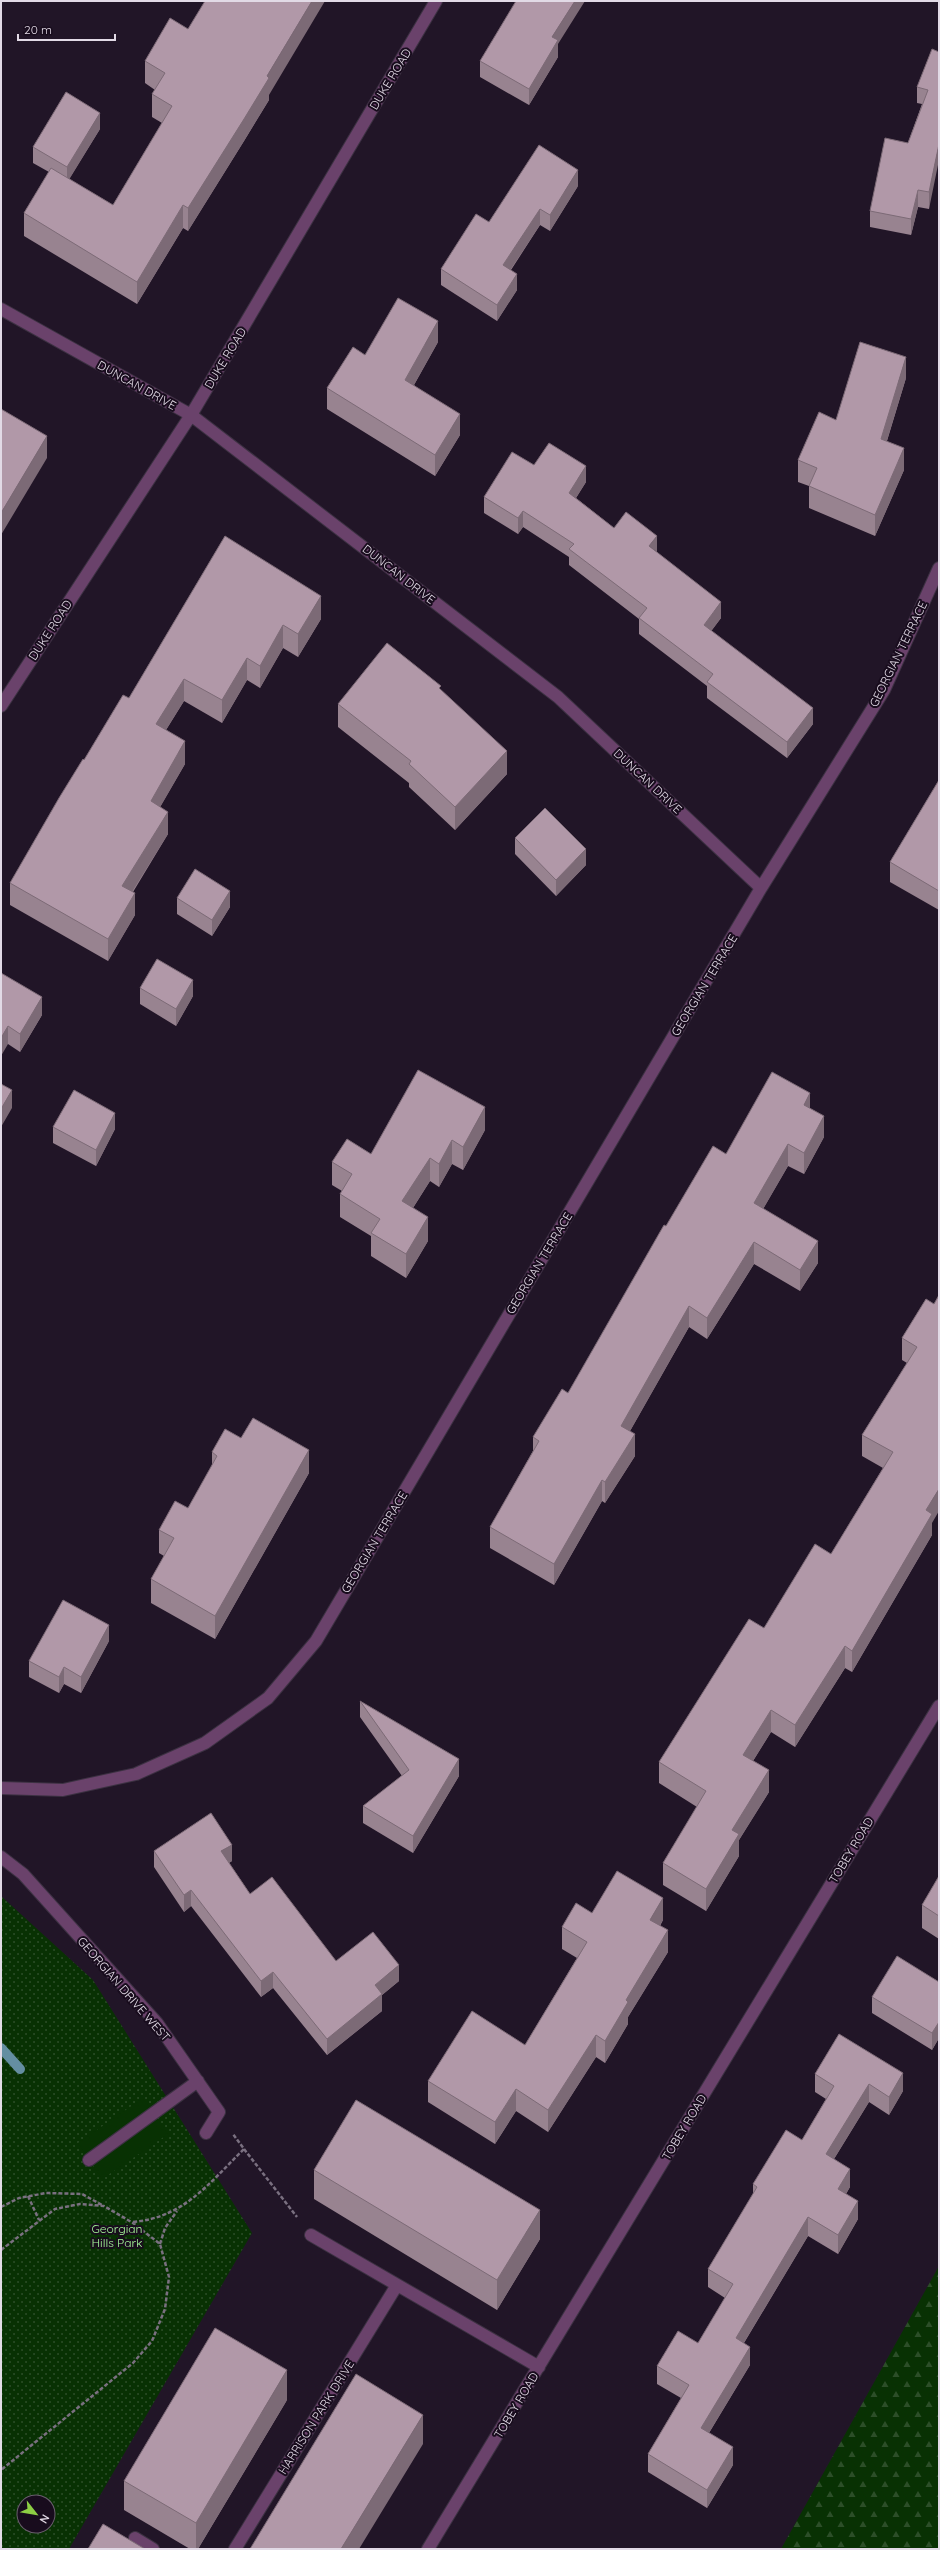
<svg xmlns="http://www.w3.org/2000/svg" width="940" height="2550" font-family="Quicksand,sans-serif">
	<style>
		.forest { fill: url(#forest-firs) }
		.park { fill: url(#park-dots); fill-rule: evenodd }
		.garden { fill: #083103 }
		.lines { fill: none; stroke-linecap: round; stroke-linejoin: round }
		.stream { stroke: #648ea1; stroke-width: 10 }
		.minor-casing { stroke: #3c3142; stroke-width: 14 }
		.path { stroke: #7a7080; stroke-width: 2.5; stroke-dasharray: 4 2; stroke-linecap: butt }
		.minor { stroke: #6a426b; stroke-width: 12 }
		.wall { fill: #988390 }
		.shaded-wall { fill: #7c6a76 }
		.building { fill: #b198a8; stroke: #7c6a76 }
		.labels { text-anchor: middle; dominant-baseline: central; stroke-width: 4; stroke-linejoin: round; paint-order: stroke }
		.street-label { font-size: 12px; fill: #e2dae6; stroke: #180c1d }
		.park-label { font-size: 12px; fill: #a7fb9a; stroke: #180c1d }
	</style>
	<defs>
		<pattern id="forest-firs" width="22" height="20" patternUnits="userSpaceOnUse"><rect width="22" height="20" fill="#083103"/><path d="M5 1l3.5 6h-7zM16 11l3.5 6h-7z" fill="#2c4e28"/></pattern>
		<pattern id="park-dots" width="8" height="8" patternUnits="userSpaceOnUse"><rect width="8" height="8" fill="#083103"/><path d="M2 2h.1M6 6h.1" fill="none" stroke="#2c4e28" stroke-width="1.8" stroke-linecap="round"/></pattern>
	</defs>
	<rect width="100%" height="100%" fill="#211527"/>
	<path class="forest" d="M 939,2266 L 939,2549 L 781,2549 Z"/>
	<path class="park" d="M 1,1896 L 93,1980 L 252,2233 L 69,2549 L 1,2549 ZM 24,2502 L 48,2502 L 48,2526 L 24,2526 Z"/>
	<path class="garden" d="M 143,2098 L 168,2134 L 102,2179 L 78,2143 Z"/>
	<g class="lines">
		<path class="stream" d="M 1,2048 L 20,2069"/>
		<g class="minor-casing">
			<path id="minor" d="M 1,309 L 191,415 L 558,697 L 761,888
				M 1,706 L 191,415 L 436,1
				M 1,1788 L 63,1790 L 136,1774 L 205,1743 L 268,1698 L 316,1641 L 761,888 L 884,690 L 939,568
				M 1,1857 L 23,1874 L 157,2023 L 219,2112 L 206,2133
				M 89,2160 L 198,2081
				M 311,2235 L 539,2367
				M 135,2538 L 153,2549
				M 235,2549 L 397,2285
				M 428,2549 L 939,1706"/>
		</g>
		<path class="path" d="M 244,2149 L 297,2217
			M 28,2196 L 39,2220
			M 1,2207 L 19,2198 L 46,2193 L 82,2194 L 102,2205
			M 133,2222 C 185,2217 208,2184 244,2149 L 233,2134
			M 160,2244 L 165,2228 L 177,2211
			M 1,2250 L 55,2209 L 80,2204 L 104,2206 L 133,2223 L 160,2244 L 169,2277 L 165,2309 L 152,2341 L 133,2363 L 1,2470"/>
		<use href="#minor" class="minor"/>
	</g>
	<path class="wall" d="M 558,44 L 558,57 L 529,105 L 480,77 L 480,61 Z
		M 939,52 L 929,209 L 918,207 L 911,235 L 870,227 L 870,211 L 908,143 L 922,104 L 917,103 L 917,87 Z
		M 145,61 L 269,95 L 269,100 L 244,141 L 188,231 L 183,228 L 137,304 L 24,236 L 24,213 L 49,172 L 33,163 L 33,147 L 100,129 L 69,179 L 113,205 L 162,123 L 152,117 L 152,94 L 155,90 L 145,83 Z
		M 578,186 L 550,231 L 540,225 L 511,270 L 517,290 L 497,321 L 441,285 L 441,269 L 489,222 Z
		M 438,342 L 414,385 L 460,435 L 435,476 L 327,409 L 327,388 L 365,355 Z
		M 906,378 L 887,441 L 904,470 L 875,536 L 809,508 L 809,486 L 798,482 L 798,460 L 836,420 Z
		M 534,465 L 586,482 L 576,498 L 614,528 L 657,552 L 721,618 L 711,631 L 813,724 L 787,758 L 707,698 L 707,686 L 639,634 L 639,619 L 569,565 L 569,557 L 523,527 L 518,534 L 484,513 L 484,497 Z
		M 225,536 L 321,619 L 298,657 L 283,648 L 260,688 L 247,680 L 222,723 L 184,701 L 166,730 L 185,764 L 160,807 L 168,834 L 133,892 L 135,915 L 108,961 L 10,905 L 10,883 L 84,760 L 129,698 Z
		M 338,704 L 507,774 L 455,830 L 409,787 L 409,783 L 338,727 Z
		M 939,780 L 939,910 L 890,882 L 890,862 Z
		M 515,838 L 586,865 L 556,896 L 515,854 Z
		M 177,898 L 230,907 L 212,936 L 177,914 Z
		M 1,973 L 42,1015 L 20,1052 L 8,1044 Z
		M 140,988 L 193,996 L 176,1026 L 140,1004 Z
		M 810,1109 L 824,1137 L 804,1174 L 788,1166 L 763,1209 L 818,1263 L 800,1291 L 754,1264 L 707,1339 L 689,1327 L 630,1431 L 635,1456 L 605,1503 L 602,1501 L 554,1585 L 490,1548 L 490,1527 L 533,1451 L 533,1437 L 568,1393 L 666,1226 L 726,1154 Z
		M 53,1127 L 115,1129 L 96,1166 L 53,1143 Z
		M 485,1130 L 463,1170 L 452,1164 L 439,1187 L 430,1181 L 413,1208 L 428,1241 L 406,1278 L 371,1256 L 371,1236 L 340,1217 L 340,1194 L 342,1191 L 332,1185 L 332,1162 Z
		M 926,1299 L 932,1535 L 852,1672 L 845,1668 L 795,1747 L 771,1732 L 753,1761 L 769,1792 L 739,1840 L 739,1856 L 706,1911 L 663,1885 L 663,1863 L 697,1807 L 659,1783 L 659,1762 L 764,1628 L 831,1554 L 883,1468 L 862,1456 L 862,1435 L 907,1363 L 902,1360 L 902,1338 Z
		M 241,1438 L 309,1473 L 215,1639 L 151,1603 L 151,1579 L 164,1556 L 159,1553 L 159,1530 L 188,1508 L 212,1466 L 212,1452 Z
		M 109,1641 L 81,1693 L 64,1684 L 59,1693 L 29,1677 L 29,1661 Z
		M 360,1701 L 459,1776 L 413,1853 L 363,1823 L 363,1806 L 402,1776 L 360,1717 Z
		M 154,1851 L 232,1861 L 229,1863 L 250,1894 L 336,1961 L 399,1981 L 382,1995 L 382,2011 L 327,2055 L 273,1988 L 261,1997 L 191,1906 L 184,1912 L 154,1867 Z
		M 939,1876 L 939,1939 L 922,1928 L 922,1905 Z
		M 592,1913 L 663,1920 L 660,1926 L 668,1952 L 628,2017 L 628,2024 L 605,2063 L 596,2057 L 548,2132 L 516,2111 L 495,2144 L 428,2102 L 428,2081 L 525,2045 L 577,1958 L 562,1949 L 562,1927 Z
		M 939,1982 L 939,2038 L 932,2050 L 872,2013 L 872,1997 Z
		M 839,2034 L 903,2091 L 889,2115 L 869,2102 L 834,2159 L 850,2187 L 846,2194 L 858,2219 L 838,2254 L 808,2236 L 744,2343 L 750,2365 L 709,2433 L 733,2465 L 707,2508 L 648,2472 L 648,2454 L 681,2398 L 657,2384 L 657,2366 L 698,2343 L 725,2298 L 708,2287 L 708,2269 L 753,2194 L 753,2184 L 802,2140 L 826,2099 L 815,2092 L 815,2074 Z
		M 314,2170 L 540,2239 L 497,2310 L 314,2199 Z
		M 287,2400 L 198,2549 L 190,2549 L 124,2510 L 124,2481 Z"/>
	<path class="shaded-wall" d="M 312,1 L 325,1 L 269,95 L 269,100 L 244,141 L 188,231 L 188,208 Z
		M 575,1 L 585,1 L 558,44 L 558,57 L 529,105 L 529,89 L 552,37 Z
		M 100,113 L 100,129 L 67,183 L 67,167 Z
		M 939,144 L 939,160 L 929,209 L 929,192 Z
		M 578,170 L 578,186 L 550,231 L 550,215 Z
		M 918,190 L 918,207 L 911,235 L 911,219 Z
		M 183,205 L 183,228 L 137,304 L 137,282 Z
		M 540,209 L 540,225 L 503,281 L 503,265 Z
		M 517,274 L 517,290 L 497,321 L 497,305 Z
		M 438,321 L 438,342 L 405,401 L 405,380 Z
		M 906,357 L 906,378 L 881,460 L 881,439 Z
		M 460,414 L 460,435 L 435,476 L 435,455 Z
		M 47,436 L 47,458 L 1,535 L 1,513 Z
		M 904,448 L 904,470 L 875,536 L 875,515 Z
		M 586,466 L 586,482 L 569,509 L 569,493 Z
		M 523,511 L 523,527 L 518,534 L 518,518 Z
		M 657,536 L 657,552 L 649,546 Z
		M 321,596 L 321,619 L 298,657 L 298,634 Z
		M 721,602 L 721,618 L 704,641 L 704,625 Z
		M 283,625 L 283,648 L 260,688 L 260,666 Z
		M 247,658 L 247,680 L 222,723 L 222,700 Z
		M 184,679 L 184,701 L 156,746 L 156,724 Z
		M 813,708 L 813,724 L 787,758 L 787,742 Z
		M 185,741 L 185,764 L 151,823 L 151,801 Z
		M 507,751 L 507,774 L 455,830 L 455,807 Z
		M 168,812 L 168,834 L 122,908 L 122,886 Z
		M 586,849 L 586,865 L 556,896 L 556,880 Z
		M 230,891 L 230,907 L 212,936 L 212,920 Z
		M 135,893 L 135,915 L 108,961 L 108,939 Z
		M 193,980 L 193,996 L 176,1026 L 176,1009 Z
		M 42,997 L 42,1015 L 20,1052 L 20,1034 Z
		M 8,1026 L 8,1044 L 1,1056 L 1,1038 Z
		M 12,1090 L 12,1108 L 1,1127 L 1,1109 Z
		M 810,1093 L 810,1115 L 804,1105 Z
		M 485,1107 L 485,1130 L 463,1170 L 463,1147 Z
		M 115,1113 L 115,1129 L 96,1166 L 96,1150 Z
		M 824,1116 L 824,1137 L 804,1174 L 804,1153 Z
		M 452,1140 L 452,1164 L 439,1187 L 439,1164 Z
		M 788,1144 L 788,1166 L 754,1225 L 754,1203 Z
		M 430,1158 L 430,1181 L 402,1225 L 402,1201 Z
		M 2,1160 L 2,1177 L 1,1180 L 1,1162 Z
		M 428,1217 L 428,1241 L 406,1278 L 406,1254 Z
		M 818,1241 L 818,1263 L 800,1291 L 800,1270 Z
		M 754,1242 L 754,1264 L 707,1339 L 707,1318 Z
		M 689,1306 L 689,1327 L 621,1447 L 621,1426 Z
		M 635,1434 L 635,1456 L 605,1503 L 605,1482 Z
		M 309,1450 L 309,1473 L 215,1639 L 215,1616 Z
		M 602,1480 L 602,1501 L 554,1585 L 554,1564 Z
		M 939,1489 L 939,1511 L 932,1523 L 932,1535 L 852,1672 L 852,1651 L 926,1510 Z
		M 109,1625 L 109,1641 L 81,1693 L 81,1677 Z
		M 845,1646 L 845,1668 L 795,1747 L 795,1725 Z
		M 64,1667 L 64,1684 L 59,1693 L 59,1677 Z
		M 771,1710 L 771,1732 L 743,1777 L 743,1755 Z
		M 459,1759 L 459,1776 L 413,1853 L 413,1836 Z
		M 769,1770 L 769,1792 L 739,1840 L 739,1856 L 706,1911 L 706,1889 L 732,1830 Z
		M 232,1845 L 232,1861 L 221,1867 L 221,1851 Z
		M 191,1890 L 191,1906 L 184,1912 L 184,1895 Z
		M 663,1898 L 663,1920 L 650,1942 L 650,1920 Z
		M 668,1930 L 668,1952 L 628,2017 L 628,2024 L 605,2063 L 605,2041 L 626,2000 Z
		M 399,1965 L 399,1981 L 382,1995 L 382,2011 L 327,2055 L 327,2039 L 375,1985 Z
		M 273,1972 L 273,1988 L 261,1997 L 261,1981 Z
		M 939,2022 L 939,2038 L 932,2050 L 932,2033 Z
		M 596,2035 L 596,2057 L 548,2132 L 548,2110 Z
		M 903,2073 L 903,2091 L 889,2115 L 889,2097 Z
		M 869,2084 L 869,2102 L 826,2172 L 826,2154 Z
		M 516,2089 L 516,2111 L 495,2144 L 495,2122 Z
		M 850,2169 L 850,2187 L 838,2207 L 838,2189 Z
		M 858,2201 L 858,2219 L 838,2254 L 838,2235 Z
		M 540,2210 L 540,2239 L 497,2310 L 497,2280 Z
		M 808,2217 L 808,2236 L 736,2356 L 736,2338 Z
		M 750,2347 L 750,2365 L 701,2446 L 701,2428 Z
		M 287,2370 L 287,2400 L 198,2549 L 196,2549 L 196,2523 Z
		M 423,2415 L 423,2444 L 359,2549 L 341,2549 Z
		M 733,2447 L 733,2465 L 707,2508 L 707,2490 Z"/>
	<path class="building" d="M 205,1 L 312,1 L 267,76 L 269,78 L 244,119 L 188,208 L 183,205 L 137,282 L 24,213 L 51,168 L 113,205 L 172,106 L 152,94 L 165,73 L 145,61 L 170,18 L 188,29 Z
		M 516,1 L 575,1 L 552,37 L 558,40 L 529,89 L 480,61 Z
		M 932,49 L 939,52 L 939,144 L 929,192 L 918,190 L 911,219 L 870,211 L 885,138 L 908,143 L 928,90 L 917,87 Z
		M 66,92 L 100,113 L 67,167 L 33,147 Z
		M 539,145 L 578,170 L 550,215 L 540,209 L 503,265 L 517,274 L 497,305 L 441,269 L 476,214 L 489,222 Z
		M 398,298 L 438,321 L 405,380 L 460,414 L 435,455 L 327,388 L 353,347 L 365,355 Z
		M 860,342 L 906,357 L 881,439 L 904,448 L 875,515 L 809,486 L 817,468 L 798,460 L 819,412 L 836,420 Z
		M 1,409 L 47,436 L 1,513 Z
		M 549,443 L 586,466 L 569,493 L 614,528 L 626,512 L 657,536 L 649,546 L 721,602 L 704,625 L 813,708 L 787,742 L 707,682 L 713,674 L 639,618 L 647,608 L 569,549 L 574,544 L 523,511 L 518,518 L 484,497 L 512,452 L 534,465 Z
		M 225,536 L 321,596 L 298,634 L 283,625 L 260,666 L 247,658 L 222,700 L 184,679 L 156,724 L 185,741 L 151,801 L 168,812 L 122,886 L 135,893 L 108,939 L 10,883 L 59,798 L 83,759 L 84,760 L 123,695 L 129,698 Z
		M 387,643 L 441,686 L 439,688 L 507,751 L 455,807 L 409,764 L 411,761 L 338,704 Z
		M 939,780 L 939,891 L 890,862 Z
		M 545,808 L 586,849 L 556,880 L 515,838 Z
		M 195,869 L 230,891 L 212,920 L 177,898 Z
		M 157,959 L 193,980 L 176,1009 L 140,988 Z
		M 1,973 L 42,997 L 20,1034 L 8,1026 L 1,1038 Z
		M 418,1070 L 485,1107 L 463,1147 L 452,1140 L 439,1164 L 430,1158 L 402,1201 L 428,1217 L 406,1254 L 371,1233 L 380,1219 L 340,1194 L 352,1174 L 332,1162 L 347,1139 L 371,1154 Z
		M 772,1072 L 810,1093 L 804,1105 L 824,1116 L 804,1153 L 788,1144 L 754,1203 L 818,1241 L 800,1270 L 754,1242 L 707,1318 L 689,1306 L 621,1426 L 635,1434 L 605,1482 L 602,1480 L 554,1564 L 490,1527 L 539,1441 L 533,1437 L 562,1389 L 568,1393 L 664,1225 L 666,1226 L 713,1146 L 726,1154 Z
		M 1,1084 L 12,1090 L 1,1109 Z
		M 74,1090 L 115,1113 L 96,1150 L 53,1127 Z
		M 939,1295 L 939,1489 L 926,1510 L 932,1514 L 852,1651 L 845,1646 L 795,1725 L 771,1710 L 743,1755 L 769,1770 L 732,1830 L 739,1834 L 706,1889 L 663,1863 L 706,1791 L 659,1762 L 749,1619 L 764,1628 L 815,1544 L 831,1554 L 893,1452 L 862,1435 L 917,1347 L 902,1338 L 926,1299 L 934,1304 Z
		M 253,1418 L 309,1450 L 215,1616 L 151,1579 L 174,1538 L 159,1530 L 175,1501 L 188,1508 L 217,1456 L 212,1452 L 225,1429 L 241,1438 Z
		M 63,1600 L 109,1625 L 81,1677 L 64,1667 L 59,1677 L 29,1661 Z
		M 360,1701 L 459,1759 L 413,1836 L 363,1806 L 409,1770 Z
		M 211,1813 L 232,1845 L 221,1851 L 250,1894 L 272,1877 L 336,1961 L 373,1932 L 399,1965 L 375,1985 L 382,1994 L 327,2039 L 273,1972 L 261,1981 L 191,1890 L 184,1895 L 154,1851 Z
		M 617,1871 L 663,1898 L 650,1920 L 668,1930 L 626,2000 L 628,2002 L 605,2041 L 596,2035 L 548,2110 L 516,2089 L 495,2122 L 428,2081 L 472,2011 L 525,2045 L 587,1942 L 562,1927 L 576,1903 L 592,1913 Z
		M 939,1876 L 939,1916 L 922,1905 Z
		M 897,1956 L 939,1982 L 939,2022 L 932,2033 L 872,1997 Z
		M 839,2034 L 903,2073 L 889,2097 L 869,2084 L 826,2154 L 850,2169 L 838,2189 L 858,2201 L 838,2235 L 808,2217 L 736,2338 L 750,2347 L 701,2428 L 733,2447 L 707,2490 L 648,2454 L 689,2385 L 657,2366 L 678,2331 L 698,2343 L 733,2284 L 708,2269 L 757,2187 L 753,2184 L 786,2130 L 802,2140 L 834,2086 L 815,2074 Z
		M 356,2100 L 540,2210 L 497,2280 L 314,2170 Z
		M 215,2328 L 287,2370 L 196,2523 L 124,2481 Z
		M 356,2374 L 423,2415 L 341,2549 L 250,2549 Z
		M 103,2524 L 145,2549 L 88,2549 Z"/>
	<g class="labels">
		<g class="street-label">
			<text transform="translate(390 79) rotate(-59)">DUKE ROAD</text>
			<text transform="translate(225 358) rotate(-59)">DUKE ROAD</text>
			<text transform="translate(137 385) rotate(29)">DUNCAN DRIVE</text>
			<text transform="translate(399 574) rotate(38)">DUNCAN DRIVE</text>
			<text transform="translate(50 630) rotate(-57)">DUKE ROAD</text>
			<text transform="translate(898 654) rotate(-64)">GEORGIAN TERRACE</text>
			<text transform="translate(648 781) rotate(43)">DUNCAN DRIVE</text>
			<text transform="translate(704 985) rotate(-59)">GEORGIAN TERRACE</text>
			<text transform="translate(539 1263) rotate(-59)">GEORGIAN TERRACE</text>
			<text transform="translate(374 1542) rotate(-59)">GEORGIAN TERRACE</text>
			<text transform="translate(851 1850) rotate(-59)">TOBEY ROAD</text>
			<text transform="translate(124 1989) rotate(49)">GEORGIAN DRIVE WEST</text>
			<text transform="translate(684 2127) rotate(-59)">TOBEY ROAD</text>
			<text transform="translate(516 2405) rotate(-59)">TOBEY ROAD</text>
			<text transform="translate(316 2417) rotate(-58)">HARRISON PARK DRIVE</text>
		</g>
		<g class="park-label">
			<text x="117" y="2228">Georgian<tspan x="117" dy="14">Hills Park</tspan></text>
		</g>
	</g>
	<rect width="940" height="2550" fill="none" stroke="#e2dae6" stroke-width="4"/>
	<g transform="translate(36 2514) rotate(121)"><circle r="19" fill="#180c1d" stroke="#695e6d"/>
	<path d="M0-3L7 15L0 10L-7 15Z" fill="#8dce44"/>
	<text y="-6" font-size="11" font-weight="bold" text-anchor="middle" fill="#e2dae6">N</text>
	</g>
	<path d="M18 34v6h97v-6" fill="none" stroke="#e2dae6" stroke-width="2"/>
	<text x="24" y="34" font-size="12" fill="#e2dae6" stroke="#180c1d" stroke-width="3" paint-order="stroke">20 m</text>
</svg>
